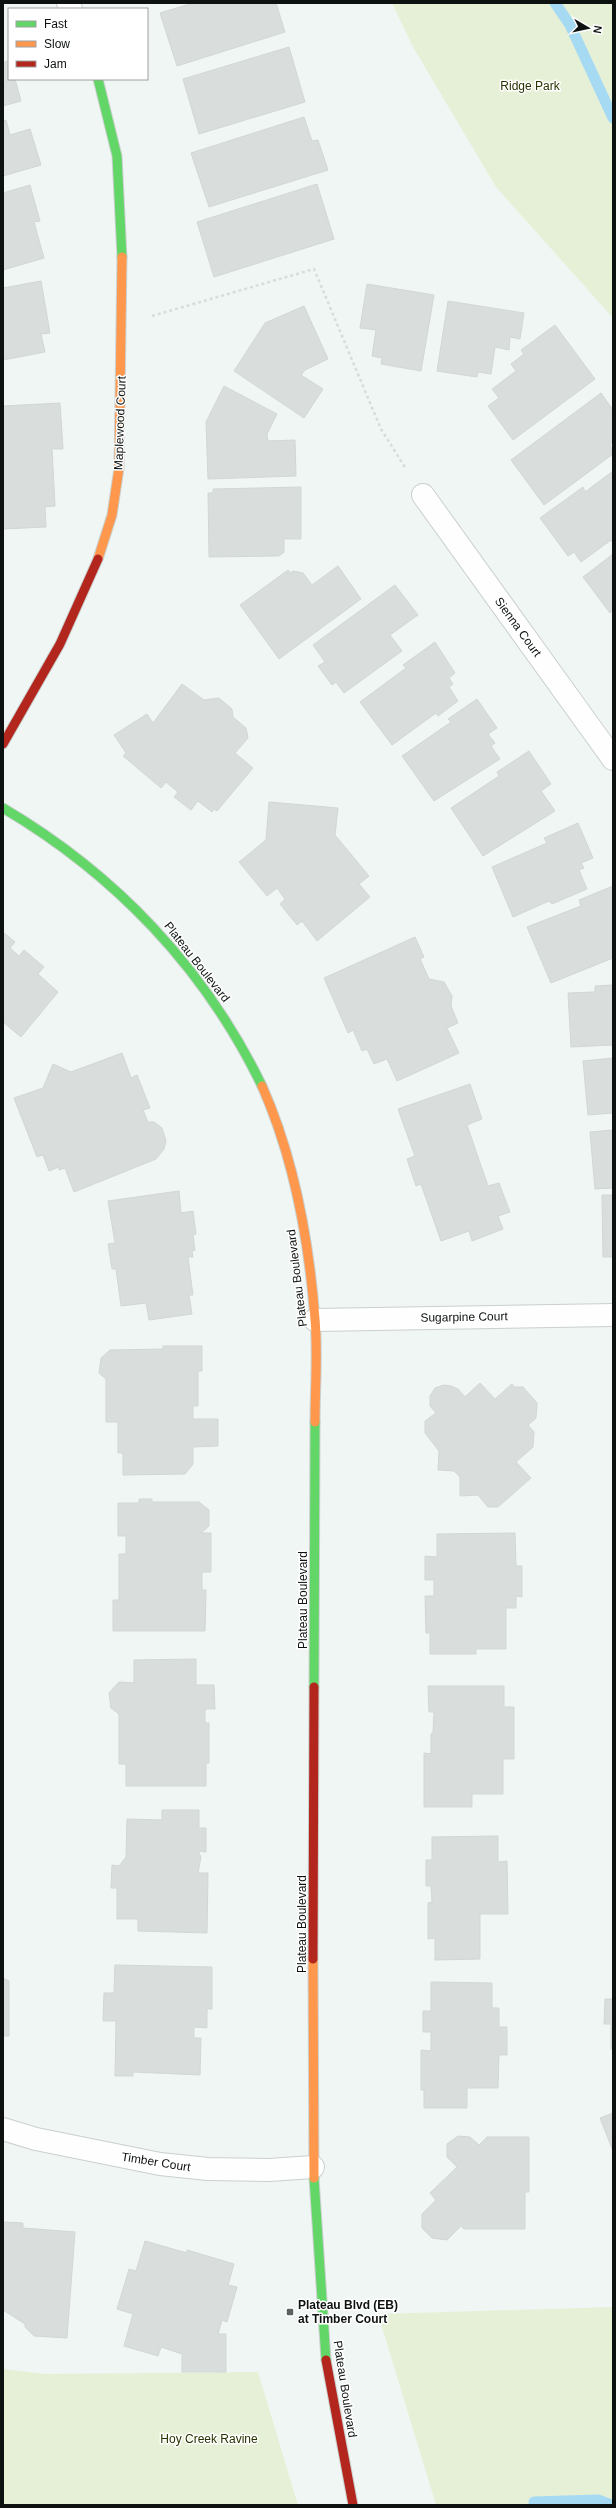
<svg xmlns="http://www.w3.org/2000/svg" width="616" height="2508" font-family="Helvetica,sans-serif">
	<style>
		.green { fill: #e6f0d7 }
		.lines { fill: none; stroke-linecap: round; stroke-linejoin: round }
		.stream { stroke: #a6daf3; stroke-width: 11 }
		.building { fill: #d9dedd; stroke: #d1d7d6 }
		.street-casing { stroke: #cad0ce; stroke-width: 24 }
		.fast-casing { stroke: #cad0ce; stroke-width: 11 }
		.slow-casing { stroke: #cad0ce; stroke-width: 11 }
		.jam-casing { stroke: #cad0ce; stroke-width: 11 }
		.path { stroke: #d9dcda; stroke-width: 2.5; stroke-dasharray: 3 3; stroke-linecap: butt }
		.street { stroke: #fdfefd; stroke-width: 22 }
		.fast { stroke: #63d668; stroke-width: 9 }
		.slow { stroke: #ff974d; stroke-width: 9 }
		.jam { stroke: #b3261e; stroke-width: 9 }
		.poi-dot { fill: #5c6260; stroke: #fff; stroke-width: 1.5 }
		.labels { text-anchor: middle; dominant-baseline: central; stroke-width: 3; stroke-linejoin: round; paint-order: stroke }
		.park-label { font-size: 12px; fill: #293200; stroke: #fff }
		.street-label { font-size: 12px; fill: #0d1210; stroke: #fff }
		.poi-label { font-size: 12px; font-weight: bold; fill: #0d1210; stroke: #fff; text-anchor: start }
	</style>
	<rect width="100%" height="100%" fill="#eff6f4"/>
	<path class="green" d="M 392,3 L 613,3 L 613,318 L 496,187 L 413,47 Z
		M 613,2307 L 613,2505 L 436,2505 L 378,2314 Z
		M 3,2369 L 45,2374 L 258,2372 L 298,2505 L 3,2505 Z"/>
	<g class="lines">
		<path class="stream" d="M 555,3 L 570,25 L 613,118
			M 534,2502 L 598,2500 L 611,2505"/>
	</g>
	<path class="building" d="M 193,3 L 276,3 L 285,32 L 177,66 L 160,13 Z
		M 289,47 L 305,102 L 199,134 L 183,79 Z
		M 9,61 L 9,79 L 15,79 L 21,101 L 3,106 L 3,62 Z
		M 304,117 L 312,141 L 318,140 L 328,170 L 209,207 L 191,153 Z
		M 6,120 L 10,135 L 30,129 L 41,165 L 3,176 L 3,121 Z
		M 317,184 L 334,239 L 214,277 L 197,222 Z
		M 30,185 L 40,221 L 34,222 L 44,258 L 3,270 L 3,193 Z
		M 41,281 L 50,333 L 41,334 L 45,352 L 3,360 L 3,288 Z
		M 367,284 L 434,295 L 421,371 L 381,364 L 382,358 L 372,356 L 376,330 L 360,328 Z
		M 448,301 L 524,313 L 520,339 L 510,337 L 509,350 L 495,347 L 491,374 L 478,372 L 477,377 L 437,371 Z
		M 304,306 L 328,359 L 305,370 L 301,375 L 323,389 L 304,418 L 234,371 L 265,323 Z
		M 555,325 L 595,379 L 513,440 L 488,406 L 499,398 L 492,389 L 516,371 L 511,364 L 524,354 L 521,350 Z
		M 224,386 L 277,414 L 267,434 L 268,441 L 295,440 L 296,476 L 208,479 L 206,422 Z
		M 601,393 L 613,410 L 613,442 L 610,444 L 613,454 L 544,505 L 511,460 Z
		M 60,403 L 63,449 L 52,449 L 55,506 L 45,507 L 46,527 L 3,529 L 3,406 Z
		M 613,471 L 613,543 L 611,540 L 581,562 L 574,552 L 568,556 L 540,518 L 583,487 L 585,492 Z
		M 301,487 L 301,539 L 284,539 L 284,552 L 279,556 L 209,557 L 208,493 L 213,493 L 213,489 Z
		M 613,554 L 613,610 L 610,613 L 583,577 Z
		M 338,566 L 361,599 L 279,659 L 240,605 L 288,570 L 290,573 L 293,571 L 303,573 L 312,585 Z
		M 395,585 L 418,615 L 390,635 L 402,651 L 344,693 L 336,682 L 332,685 L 318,666 L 325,662 L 313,645 Z
		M 435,642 L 455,673 L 449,678 L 453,684 L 449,687 L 458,701 L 438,716 L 436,713 L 392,745 L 360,702 L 406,668 L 403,665 Z
		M 182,684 L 204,700 L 219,698 L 232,709 L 233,717 L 246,728 L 248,738 L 235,753 L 253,768 L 217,811 L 214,809 L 212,812 L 198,801 L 191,810 L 174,797 L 178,792 L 166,782 L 161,788 L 123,756 L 126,753 L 114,735 L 147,714 L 153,723 Z
		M 477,699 L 497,728 L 488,734 L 495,743 L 491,746 L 500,759 L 434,801 L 402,756 L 451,722 L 448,719 Z
		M 529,751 L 551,784 L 541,791 L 555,811 L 483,856 L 451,808 L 499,776 L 497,772 Z
		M 269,802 L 338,808 L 335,835 L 369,876 L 359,884 L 370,897 L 317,941 L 302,921 L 297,925 L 280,904 L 285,899 L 277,888 L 267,896 L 239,862 L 266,840 Z
		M 578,823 L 593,858 L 581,863 L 584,868 L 579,870 L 587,889 L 552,904 L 549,901 L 513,917 L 492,867 L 547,843 L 544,838 Z
		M 613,886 L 613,958 L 551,983 L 527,927 L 581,906 L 579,900 Z
		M 3,932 L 15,942 L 10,948 L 19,956 L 24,950 L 44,967 L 38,974 L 58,992 L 21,1037 L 3,1022 Z
		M 415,937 L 424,957 L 420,959 L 429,979 L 444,982 L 452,996 L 451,1006 L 458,1023 L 447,1028 L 459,1053 L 397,1081 L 387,1059 L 374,1064 L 367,1049 L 362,1051 L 353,1030 L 348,1033 L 324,978 Z
		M 613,985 L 613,1048 L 612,1045 L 571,1047 L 568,993 L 595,992 L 595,986 Z
		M 122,1053 L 131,1078 L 137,1075 L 150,1108 L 143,1110 L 148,1122 L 154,1122 L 162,1128 L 166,1141 L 164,1149 L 156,1159 L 74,1192 L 65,1168 L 59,1170 L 59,1167 L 49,1171 L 43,1155 L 37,1157 L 14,1098 L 43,1088 L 53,1064 L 71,1072 Z
		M 613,1058 L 613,1113 L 588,1115 L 583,1061 Z
		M 470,1084 L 482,1119 L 467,1125 L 488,1186 L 499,1183 L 510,1212 L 498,1216 L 503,1229 L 472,1241 L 469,1231 L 441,1241 L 421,1184 L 416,1186 L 407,1159 L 415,1156 L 398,1109 Z
		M 613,1130 L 613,1188 L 595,1189 L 590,1132 Z
		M 179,1191 L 181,1213 L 193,1211 L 196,1234 L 193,1235 L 195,1250 L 192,1251 L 193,1257 L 188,1257 L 193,1295 L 189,1295 L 192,1314 L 149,1320 L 146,1303 L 121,1306 L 116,1269 L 112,1269 L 108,1244 L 115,1243 L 108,1201 Z
		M 602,1195 L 613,1195 L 613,1257 L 603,1257 Z
		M 163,1346 L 202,1346 L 202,1371 L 198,1371 L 198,1406 L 193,1406 L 193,1419 L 218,1419 L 218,1446 L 193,1447 L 193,1464 L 185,1474 L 123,1475 L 123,1453 L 118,1453 L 118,1422 L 106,1422 L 106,1379 L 99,1373 L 101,1358 L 110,1350 L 163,1349 Z
		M 480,1383 L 495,1399 L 512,1384 L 514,1387 L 523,1387 L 537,1403 L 536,1418 L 528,1425 L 534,1432 L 533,1447 L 516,1462 L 531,1478 L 498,1507 L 488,1507 L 478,1495 L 460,1496 L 460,1477 L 454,1471 L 438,1470 L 439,1451 L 425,1433 L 425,1421 L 436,1413 L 430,1406 L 430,1396 L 435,1388 L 444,1385 L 451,1386 L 458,1389 L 465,1397 Z
		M 139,1499 L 152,1499 L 152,1502 L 199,1502 L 209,1510 L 209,1526 L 201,1533 L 211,1533 L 211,1572 L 202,1572 L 202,1590 L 206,1590 L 205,1631 L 113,1631 L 113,1600 L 119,1600 L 119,1554 L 126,1554 L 126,1536 L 118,1536 L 118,1503 L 139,1503 Z
		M 515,1533 L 516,1566 L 522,1566 L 522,1597 L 516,1596 L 516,1608 L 506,1608 L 506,1649 L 476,1649 L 476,1654 L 430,1654 L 430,1633 L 426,1633 L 425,1596 L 434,1596 L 434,1580 L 425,1580 L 425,1556 L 437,1557 L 437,1534 Z
		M 196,1659 L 196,1685 L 214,1685 L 215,1709 L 205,1709 L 205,1723 L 209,1723 L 209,1763 L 206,1763 L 206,1786 L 126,1786 L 126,1764 L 119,1764 L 119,1714 L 111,1708 L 109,1693 L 119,1682 L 134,1683 L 134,1660 Z
		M 428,1686 L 504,1686 L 504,1707 L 514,1707 L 514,1759 L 503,1759 L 503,1794 L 472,1794 L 472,1807 L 424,1807 L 424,1753 L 431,1754 L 431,1734 L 433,1733 L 434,1712 L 429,1712 Z
		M 162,1810 L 199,1810 L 199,1828 L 206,1828 L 206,1852 L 198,1851 L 201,1857 L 198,1873 L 208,1873 L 207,1933 L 138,1931 L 138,1919 L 117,1919 L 117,1888 L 111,1888 L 112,1865 L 119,1866 L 126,1857 L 127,1819 L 162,1820 Z
		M 498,1836 L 498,1862 L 507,1861 L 508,1914 L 480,1914 L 480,1959 L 435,1960 L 435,1938 L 428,1939 L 428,1903 L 432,1902 L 431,1886 L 426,1886 L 426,1860 L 432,1860 L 432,1837 Z
		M 115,1965 L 212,1967 L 212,2009 L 207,2009 L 207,2028 L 194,2027 L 194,2038 L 201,2038 L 200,2075 L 133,2072 L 133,2076 L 115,2076 L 116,2021 L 103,2021 L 104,1993 L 114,1993 Z
		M 3,1978 L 9,1981 L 9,2036 L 3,2036 Z
		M 431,1982 L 492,1983 L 492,2008 L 499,2008 L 499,2027 L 507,2027 L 507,2055 L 499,2055 L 498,2088 L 467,2088 L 467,2108 L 424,2108 L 424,2090 L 421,2090 L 421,2050 L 431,2051 L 431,2032 L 423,2032 L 423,2011 L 431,2011 Z
		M 605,1999 L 613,1999 L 613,2049 L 611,2049 L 611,2024 L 604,2024 Z
		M 613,2113 L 613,2151 L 600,2118 Z
		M 458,2136 L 470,2137 L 479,2145 L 487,2137 L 529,2137 L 529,2192 L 525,2192 L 525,2229 L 464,2229 L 461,2226 L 447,2240 L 432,2238 L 422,2228 L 422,2214 L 436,2200 L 430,2193 L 457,2167 L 447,2157 L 447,2144 Z
		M 3,2222 L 23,2223 L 23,2228 L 75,2232 L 67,2338 L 34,2336 L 25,2327 L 25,2324 L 3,2310 Z
		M 145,2241 L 187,2253 L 187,2250 L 234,2264 L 228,2285 L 237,2287 L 227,2322 L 222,2320 L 218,2334 L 226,2334 L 226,2372 L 182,2372 L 182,2354 L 161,2347 L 158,2356 L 124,2346 L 133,2314 L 117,2309 L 129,2269 L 136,2271 Z"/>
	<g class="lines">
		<g class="street-casing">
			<path id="street" d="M 68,3 L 71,9
				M 423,495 L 613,759
				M 315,1320 L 613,1315
				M 3,2129 L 36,2139 L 160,2164 L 208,2169 L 269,2170 L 313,2167"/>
		</g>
		<g class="fast-casing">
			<path id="fast" d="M 98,79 L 117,156 L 122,257
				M 3,808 C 115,874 205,968 262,1086
				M 314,1687 L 315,1422
				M 314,2178 L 326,2360"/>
		</g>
		<g class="slow-casing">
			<path id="slow" d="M 98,559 L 112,515 L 119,468 L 122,257
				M 262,1086 C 294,1158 309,1241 315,1319 C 318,1353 315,1388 315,1422
				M 313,1959 L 314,2178"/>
		</g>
		<g class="jam-casing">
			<path id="jam" d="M 3,744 L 60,644 L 98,559
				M 313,1959 L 314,1687
				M 326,2360 L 353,2505"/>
		</g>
		<path class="path" d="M 152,316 L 314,269 L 381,429 L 406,469"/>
		<use href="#street" class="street"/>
		<use href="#fast" class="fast"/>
		<use href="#slow" class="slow"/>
		<use href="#jam" class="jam"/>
	</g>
	<rect class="poi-dot" x="286" y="2308" width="8" height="8" rx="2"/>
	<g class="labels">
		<g class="park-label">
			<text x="530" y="86">Ridge Park</text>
			<text x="209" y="2439">Hoy Creek Ravine</text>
		</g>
		<g class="street-label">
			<text transform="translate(120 423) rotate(-88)">Maplewood Court</text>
			<text transform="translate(518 627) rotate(54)">Sienna Court</text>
			<text transform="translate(197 962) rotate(52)">Plateau Boulevard</text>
			<text transform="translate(297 1278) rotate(-97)">Plateau Boulevard</text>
			<text transform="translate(464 1317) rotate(-1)">Sugarpine Court</text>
			<text transform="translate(303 1600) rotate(-90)">Plateau Boulevard</text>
			<text transform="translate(302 1924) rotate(-90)">Plateau Boulevard</text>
			<text transform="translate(156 2162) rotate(9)">Timber Court</text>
			<text transform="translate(345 2389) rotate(81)">Plateau Boulevard</text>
		</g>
		<g class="poi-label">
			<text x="298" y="2305">Plateau Blvd (EB)<tspan x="298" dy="14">at Timber Court</tspan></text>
		</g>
	</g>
	<rect width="616" height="2508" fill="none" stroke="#0d1210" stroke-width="8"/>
	<rect x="8" y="8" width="140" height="72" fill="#ffffff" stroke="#9ea09f"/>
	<rect x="16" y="21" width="20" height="6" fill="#63d668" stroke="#9ea09f"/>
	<text x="44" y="28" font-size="12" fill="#0d1210">Fast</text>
	<rect x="16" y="41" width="20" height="6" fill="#ff974d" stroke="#9ea09f"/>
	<text x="44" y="48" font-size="12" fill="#0d1210">Slow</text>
	<rect x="16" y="61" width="20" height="6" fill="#b3261e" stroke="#9ea09f"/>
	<text x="44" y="68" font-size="12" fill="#0d1210">Jam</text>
	<g transform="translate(588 28) rotate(99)" stroke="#ffffff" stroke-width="3" paint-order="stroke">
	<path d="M0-3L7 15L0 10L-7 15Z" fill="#0d1210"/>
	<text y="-6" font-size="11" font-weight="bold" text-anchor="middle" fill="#0d1210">N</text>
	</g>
</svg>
